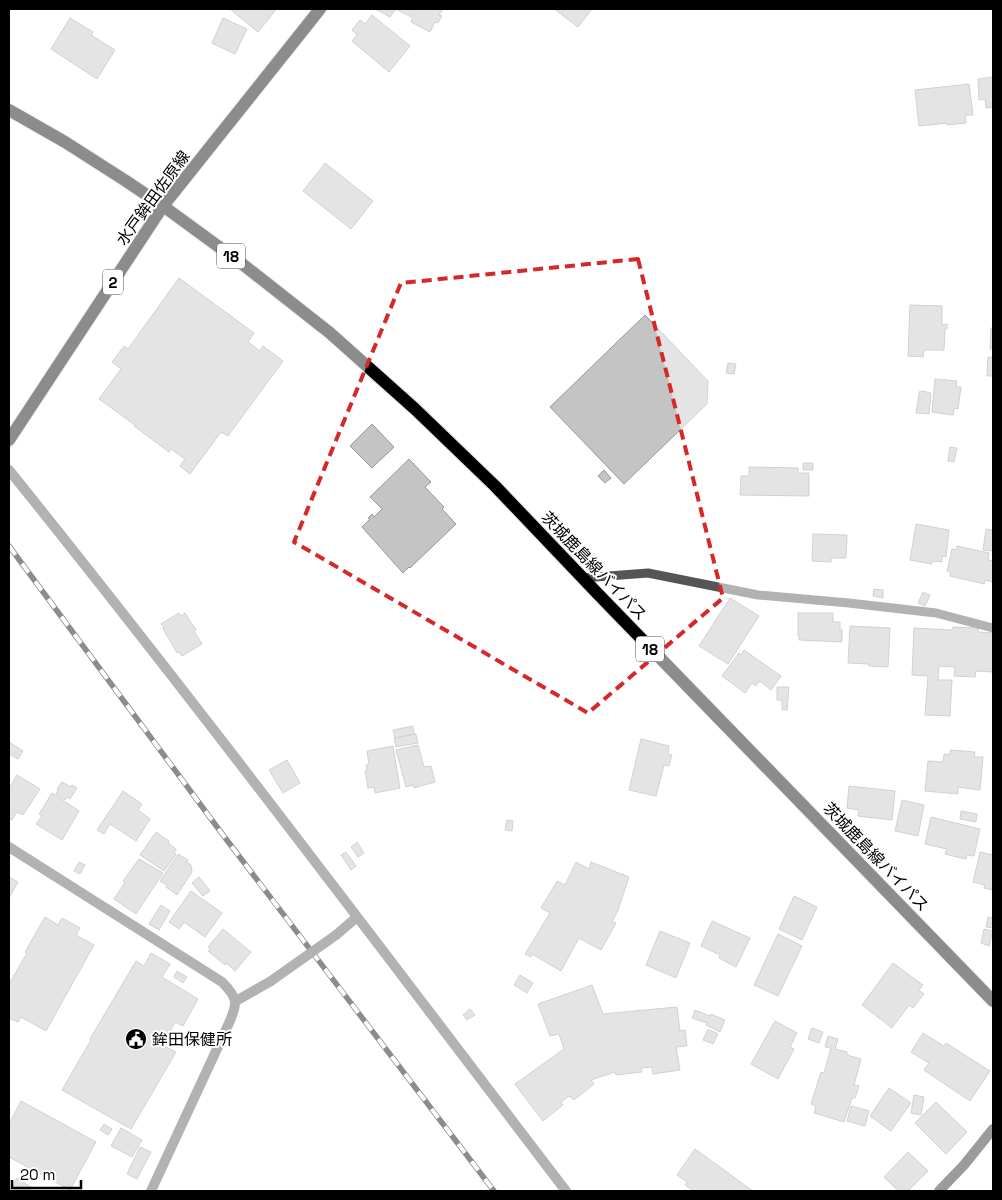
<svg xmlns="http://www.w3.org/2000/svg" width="1002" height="1200" font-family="'Space Grotesk','Noto Sans JP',sans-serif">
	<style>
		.building { fill: #c4c4c4; stroke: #999 }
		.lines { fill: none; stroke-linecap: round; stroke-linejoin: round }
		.primary-casing { stroke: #dbdbdb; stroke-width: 14 }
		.lane { stroke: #555; stroke-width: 9 }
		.street { stroke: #555; stroke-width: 10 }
		.secondary { stroke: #222; stroke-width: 10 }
		.primary { stroke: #000; stroke-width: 12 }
		.rail-casing { stroke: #000; stroke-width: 5.5 }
		.rail { stroke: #fff; stroke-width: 4; stroke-dasharray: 11; stroke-linecap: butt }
		.street-bridge { stroke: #555; stroke-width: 10 }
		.marked { fill: none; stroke: #d62828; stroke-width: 4; stroke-dasharray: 10 6; stroke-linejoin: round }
		.labels { text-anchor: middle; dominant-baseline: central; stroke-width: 4; stroke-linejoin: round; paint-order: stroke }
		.shield { fill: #fff; stroke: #4c4c4c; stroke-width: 1 }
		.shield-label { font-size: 15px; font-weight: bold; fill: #000 }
		.street-label { font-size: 16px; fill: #000; stroke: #fff }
		.poi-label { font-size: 16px; fill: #000; stroke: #fff; text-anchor: start }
	</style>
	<rect width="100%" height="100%" fill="#fff"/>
	<path class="building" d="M 232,9 L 272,9 L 275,11 L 258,32 L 231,10 Z
		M 375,9 L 396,9 L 390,17 Z
		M 396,9 L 443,9 L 439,15 L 442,16 L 438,23 L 435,22 L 430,32 L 411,22 L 413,18 Z
		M 554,9 L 592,9 L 578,27 Z
		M 372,15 L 410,46 L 389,72 L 352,41 L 357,35 L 352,30 L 360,20 L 365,24 Z
		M 70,18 L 93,32 L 91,35 L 115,50 L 97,79 L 51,49 Z
		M 223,18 L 247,29 L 235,54 L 212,43 Z
		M 993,77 L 993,107 L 986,108 L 985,99 L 979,100 L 978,79 Z
		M 969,84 L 973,115 L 965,115 L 966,123 L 947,125 L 947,123 L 919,126 L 915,90 Z
		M 325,163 L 373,201 L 351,229 L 303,191 Z
		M 179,278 L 254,333 L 248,342 L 260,351 L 263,346 L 283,361 L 228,436 L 221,432 L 190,474 L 180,466 L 185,459 L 171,449 L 169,452 L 134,426 L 135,425 L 99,399 L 121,369 L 112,362 L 124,346 L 128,349 Z
		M 910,305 L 942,306 L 942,325 L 947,324 L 947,329 L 945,329 L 944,350 L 924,350 L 923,357 L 908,356 Z
		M 645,315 L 708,381 L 707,404 L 624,484 L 550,407 Z
		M 991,328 L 993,328 L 993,349 L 990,349 Z
		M 988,357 L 993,357 L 993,376 L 987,376 Z
		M 728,363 L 736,364 L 734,374 L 726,373 Z
		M 935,379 L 957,381 L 956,387 L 961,387 L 958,409 L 954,408 L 953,415 L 932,412 Z
		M 922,391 L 931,393 L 929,414 L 916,413 L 919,395 L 919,392 Z
		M 372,424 L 394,447 L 372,468 L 350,446 Z
		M 950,447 L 957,448 L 954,462 L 948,461 Z
		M 409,459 L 431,482 L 425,487 L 444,507 L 442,509 L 456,524 L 410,568 L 409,567 L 403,573 L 362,527 L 370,519 L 368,518 L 372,514 L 374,517 L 382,509 L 370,497 Z
		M 803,463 L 813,463 L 813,470 L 803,470 Z
		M 749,467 L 798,468 L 798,473 L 809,473 L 809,496 L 740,495 L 741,476 L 749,476 Z
		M 604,470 L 611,478 L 605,483 L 598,476 Z
		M 916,524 L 949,530 L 946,557 L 942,556 L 942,562 L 932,561 L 932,564 L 910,560 Z
		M 986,529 L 993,530 L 993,551 L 983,550 Z
		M 813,534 L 847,535 L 846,558 L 831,558 L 831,562 L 812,561 Z
		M 957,546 L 989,553 L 988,560 L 993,561 L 993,582 L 985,580 L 984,584 L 950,576 L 950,571 L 947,571 L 952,549 L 956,550 Z
		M 874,589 L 883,590 L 883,598 L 873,596 Z
		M 923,592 L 930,595 L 925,606 L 918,603 Z
		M 730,598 L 759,616 L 728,664 L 699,646 Z
		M 179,613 L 181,616 L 185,613 L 196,630 L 194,631 L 202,644 L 182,656 L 179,652 L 177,653 L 172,644 L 163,629 L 164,628 L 161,624 Z
		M 798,613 L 833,613 L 833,622 L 840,622 L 840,630 L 842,630 L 842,642 L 799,640 L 799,635 L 798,636 Z
		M 850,626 L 890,628 L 888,667 L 869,666 L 869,664 L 848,663 Z
		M 953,627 L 978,628 L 978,632 L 993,633 L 993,672 L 976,671 L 975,677 L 954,676 L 955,667 L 939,666 L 938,680 L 952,680 L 950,716 L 925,715 L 928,676 L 912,675 L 914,628 L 952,630 Z
		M 744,650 L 781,676 L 771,690 L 760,681 L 756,686 L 752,683 L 745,693 L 722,676 L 739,653 L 741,655 Z
		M 777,687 L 789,687 L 787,710 L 782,710 L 782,700 L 777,700 Z
		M 413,726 L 414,734 L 395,738 L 393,730 Z
		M 416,734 L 418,743 L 396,747 L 394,738 Z
		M 641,739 L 669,746 L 668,754 L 672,755 L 669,766 L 664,765 L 656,796 L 629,790 Z
		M 9,742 L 23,751 L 18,759 L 9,754 Z
		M 418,745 L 424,767 L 431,766 L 435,782 L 414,788 L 413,785 L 406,787 L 396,750 Z
		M 393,746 L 400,788 L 375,793 L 374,787 L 368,788 L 365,771 L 367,771 L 366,765 L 369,764 L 367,751 Z
		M 950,750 L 975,752 L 974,757 L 983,757 L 980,790 L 958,787 L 958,794 L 925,791 L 928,761 L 943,762 L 944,754 L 950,755 Z
		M 287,760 L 300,783 L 283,793 L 269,770 Z
		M 17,775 L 40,789 L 23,815 L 17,812 L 12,820 L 9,818 L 9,789 Z
		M 62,782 L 71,787 L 72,785 L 77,788 L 70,799 L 67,797 L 65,800 L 56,794 L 58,790 L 57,789 Z
		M 849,786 L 895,791 L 892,820 L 858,816 L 859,810 L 847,808 Z
		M 123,791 L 142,804 L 138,810 L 150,819 L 136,841 L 110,824 L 104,834 L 97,830 Z
		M 52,793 L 79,811 L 62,840 L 36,824 L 42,816 L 39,814 Z
		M 902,800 L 924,805 L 918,836 L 895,831 Z
		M 961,811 L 977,814 L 976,822 L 960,819 Z
		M 931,817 L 980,829 L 974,856 L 967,855 L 966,859 L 945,854 L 947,849 L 925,844 Z
		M 507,820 L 513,821 L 512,831 L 505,830 Z
		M 156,832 L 169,841 L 168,843 L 176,849 L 174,853 L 176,854 L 164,871 L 140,855 Z
		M 357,842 L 364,853 L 358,857 L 351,847 Z
		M 346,852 L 356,866 L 351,870 L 341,855 Z
		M 980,852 L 993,855 L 993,890 L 984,888 L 985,885 L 973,882 Z
		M 178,854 L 188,860 L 187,862 L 191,865 L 192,872 L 177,895 L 166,887 L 167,885 L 160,881 Z
		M 139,859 L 163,873 L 136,914 L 114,899 L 125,882 L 123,881 Z
		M 79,862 L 85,865 L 80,874 L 74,871 Z
		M 576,862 L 589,869 L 591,862 L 629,877 L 618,910 L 612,922 L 616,923 L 601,950 L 579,938 L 561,971 L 532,954 L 531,957 L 525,954 L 550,913 L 541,908 L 557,881 L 565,885 Z
		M 9,877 L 18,882 L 9,898 Z
		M 199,877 L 210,891 L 203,896 L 192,883 Z
		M 191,891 L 222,913 L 205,937 L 184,922 L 179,929 L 169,922 Z
		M 794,896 L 817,907 L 802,940 L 779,929 Z
		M 161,905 L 170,911 L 159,930 L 149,924 Z
		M 45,917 L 58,925 L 62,918 L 80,928 L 76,935 L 94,945 L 46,1031 L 21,1017 L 18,1022 L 9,1018 L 9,984 L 27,953 L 25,952 Z
		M 988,917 L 993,918 L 993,928 L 986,927 Z
		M 712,921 L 750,938 L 736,967 L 719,958 L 720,955 L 701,946 Z
		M 223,929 L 251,952 L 235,971 L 226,963 L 225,965 L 208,951 L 211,949 L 208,947 Z
		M 984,929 L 993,931 L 989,946 L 981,943 Z
		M 660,931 L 690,943 L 676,978 L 646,965 Z
		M 778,934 L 802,946 L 778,996 L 754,985 Z
		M 151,953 L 170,964 L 162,977 L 198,999 L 183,1026 L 175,1022 L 162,1045 L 176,1052 L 131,1129 L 62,1090 L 91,1040 L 90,1039 L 136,961 L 144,966 Z
		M 893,963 L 923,985 L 919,990 L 924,994 L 913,1008 L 909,1005 L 892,1028 L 862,1005 Z
		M 177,971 L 187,977 L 183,983 L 174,977 Z
		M 520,975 L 533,983 L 527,993 L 514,985 Z
		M 592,985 L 603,1014 L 677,1007 L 680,1031 L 685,1030 L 687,1046 L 676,1047 L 680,1070 L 653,1074 L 652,1067 L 641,1068 L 642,1072 L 616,1075 L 615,1072 L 591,1080 L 594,1084 L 574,1100 L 569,1096 L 561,1102 L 563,1105 L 543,1121 L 515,1084 L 564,1049 L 559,1034 L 550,1036 L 538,1004 Z
		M 470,1009 L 475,1015 L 467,1020 L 463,1015 Z
		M 695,1010 L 710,1016 L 711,1014 L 725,1020 L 720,1032 L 706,1025 L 707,1023 L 692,1018 Z
		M 775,1021 L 797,1033 L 790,1047 L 794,1049 L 778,1079 L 751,1064 Z
		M 812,1028 L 823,1032 L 819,1043 L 808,1039 Z
		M 708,1029 L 718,1034 L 713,1044 L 703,1040 Z
		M 923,1033 L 944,1046 L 946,1043 L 990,1071 L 970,1101 L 924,1070 L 929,1063 L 911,1052 Z
		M 828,1036 L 838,1039 L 835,1049 L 847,1052 L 847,1055 L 861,1059 L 854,1085 L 859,1086 L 855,1098 L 852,1098 L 844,1122 L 814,1113 L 816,1106 L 811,1104 L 821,1072 L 824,1073 L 831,1048 L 825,1047 Z
		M 889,1088 L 911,1103 L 891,1131 L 870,1116 Z
		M 914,1095 L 924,1097 L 921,1115 L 911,1113 Z
		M 21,1101 L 96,1142 L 70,1190 L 9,1157 L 9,1124 Z
		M 936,1102 L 967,1132 L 946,1154 L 915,1123 Z
		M 851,1106 L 869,1111 L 865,1126 L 847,1121 Z
		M 104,1124 L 112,1129 L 108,1135 L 100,1130 Z
		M 121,1128 L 142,1140 L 132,1157 L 111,1146 Z
		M 140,1147 L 151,1152 L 137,1179 L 127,1174 Z
		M 695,1149 L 753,1191 L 698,1191 L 696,1190 L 694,1191 L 685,1185 L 687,1182 L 677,1175 Z
		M 908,1152 L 928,1171 L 908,1191 L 898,1191 L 884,1177 Z
		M 17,1178 L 31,1187 L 29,1191 L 9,1191 Z"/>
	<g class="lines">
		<g class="primary-casing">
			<path id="primary" d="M 9,110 L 65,142 L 126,181 L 163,206 L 241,263 L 330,333 L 415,409 L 495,486 L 598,594 L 993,1001
				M 9,440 L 163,206 L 320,9"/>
		</g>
		<path class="lane" d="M 582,578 L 648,573 L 758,595 L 849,603 L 936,613 L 993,628"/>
		<path class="street" d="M 9,470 C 199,706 382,950 566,1191
			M 9,847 L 222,982 C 238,998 238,1003 229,1023 L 151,1191
			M 336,935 L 357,917
			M 236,1001 L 271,981"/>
		<path class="secondary" d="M 939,1191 L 964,1165 L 993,1129"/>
		<use href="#primary" class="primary"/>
		<g class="rail-casing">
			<path id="rail" d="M 9,546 L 223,835 L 494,1191"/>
		</g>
		<use href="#rail" class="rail"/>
		<path class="street-bridge" d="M 271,981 L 336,935"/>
	</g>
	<path d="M0 0H1002V1200H0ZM 638,259 L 723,598 L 588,713 L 294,542 L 401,283 Z" fill="#fff" fill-opacity=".55" fill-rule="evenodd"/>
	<path class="marked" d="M 638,259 L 723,598 L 588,713 L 294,542 L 401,283 Z"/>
	<defs>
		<g id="civic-disc" transform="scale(1.125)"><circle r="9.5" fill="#000" stroke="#fff"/><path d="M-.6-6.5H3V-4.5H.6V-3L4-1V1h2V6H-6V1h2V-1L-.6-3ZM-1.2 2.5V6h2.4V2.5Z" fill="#fff"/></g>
	</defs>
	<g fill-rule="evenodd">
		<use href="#civic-disc" x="136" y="1039"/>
	</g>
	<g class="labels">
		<g class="shield">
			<rect x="217" y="243.5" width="28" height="25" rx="4"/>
			<rect x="103" y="269.5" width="20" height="25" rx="4"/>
			<rect x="636" y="636.5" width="28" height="25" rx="4"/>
		</g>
		<g class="shield-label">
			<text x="231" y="256">18</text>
			<text x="113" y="282">2</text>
			<text x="650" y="649">18</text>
		</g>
		<g class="street-label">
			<text transform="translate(153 198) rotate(-54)">水戸鉾田佐原線</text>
			<text transform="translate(594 566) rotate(46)">茨城鹿島線バイパス</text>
			<text transform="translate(876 857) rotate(46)">茨城鹿島線バイパス</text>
		</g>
		<g class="poi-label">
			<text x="152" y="1039">鉾田保健所</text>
		</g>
	</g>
	<rect width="1002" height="1200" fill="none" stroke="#000000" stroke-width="20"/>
	<path d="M12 1180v8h69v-8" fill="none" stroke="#000000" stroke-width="2.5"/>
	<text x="20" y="1180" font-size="15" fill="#000000" stroke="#ffffff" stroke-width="4" paint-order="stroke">20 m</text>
</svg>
